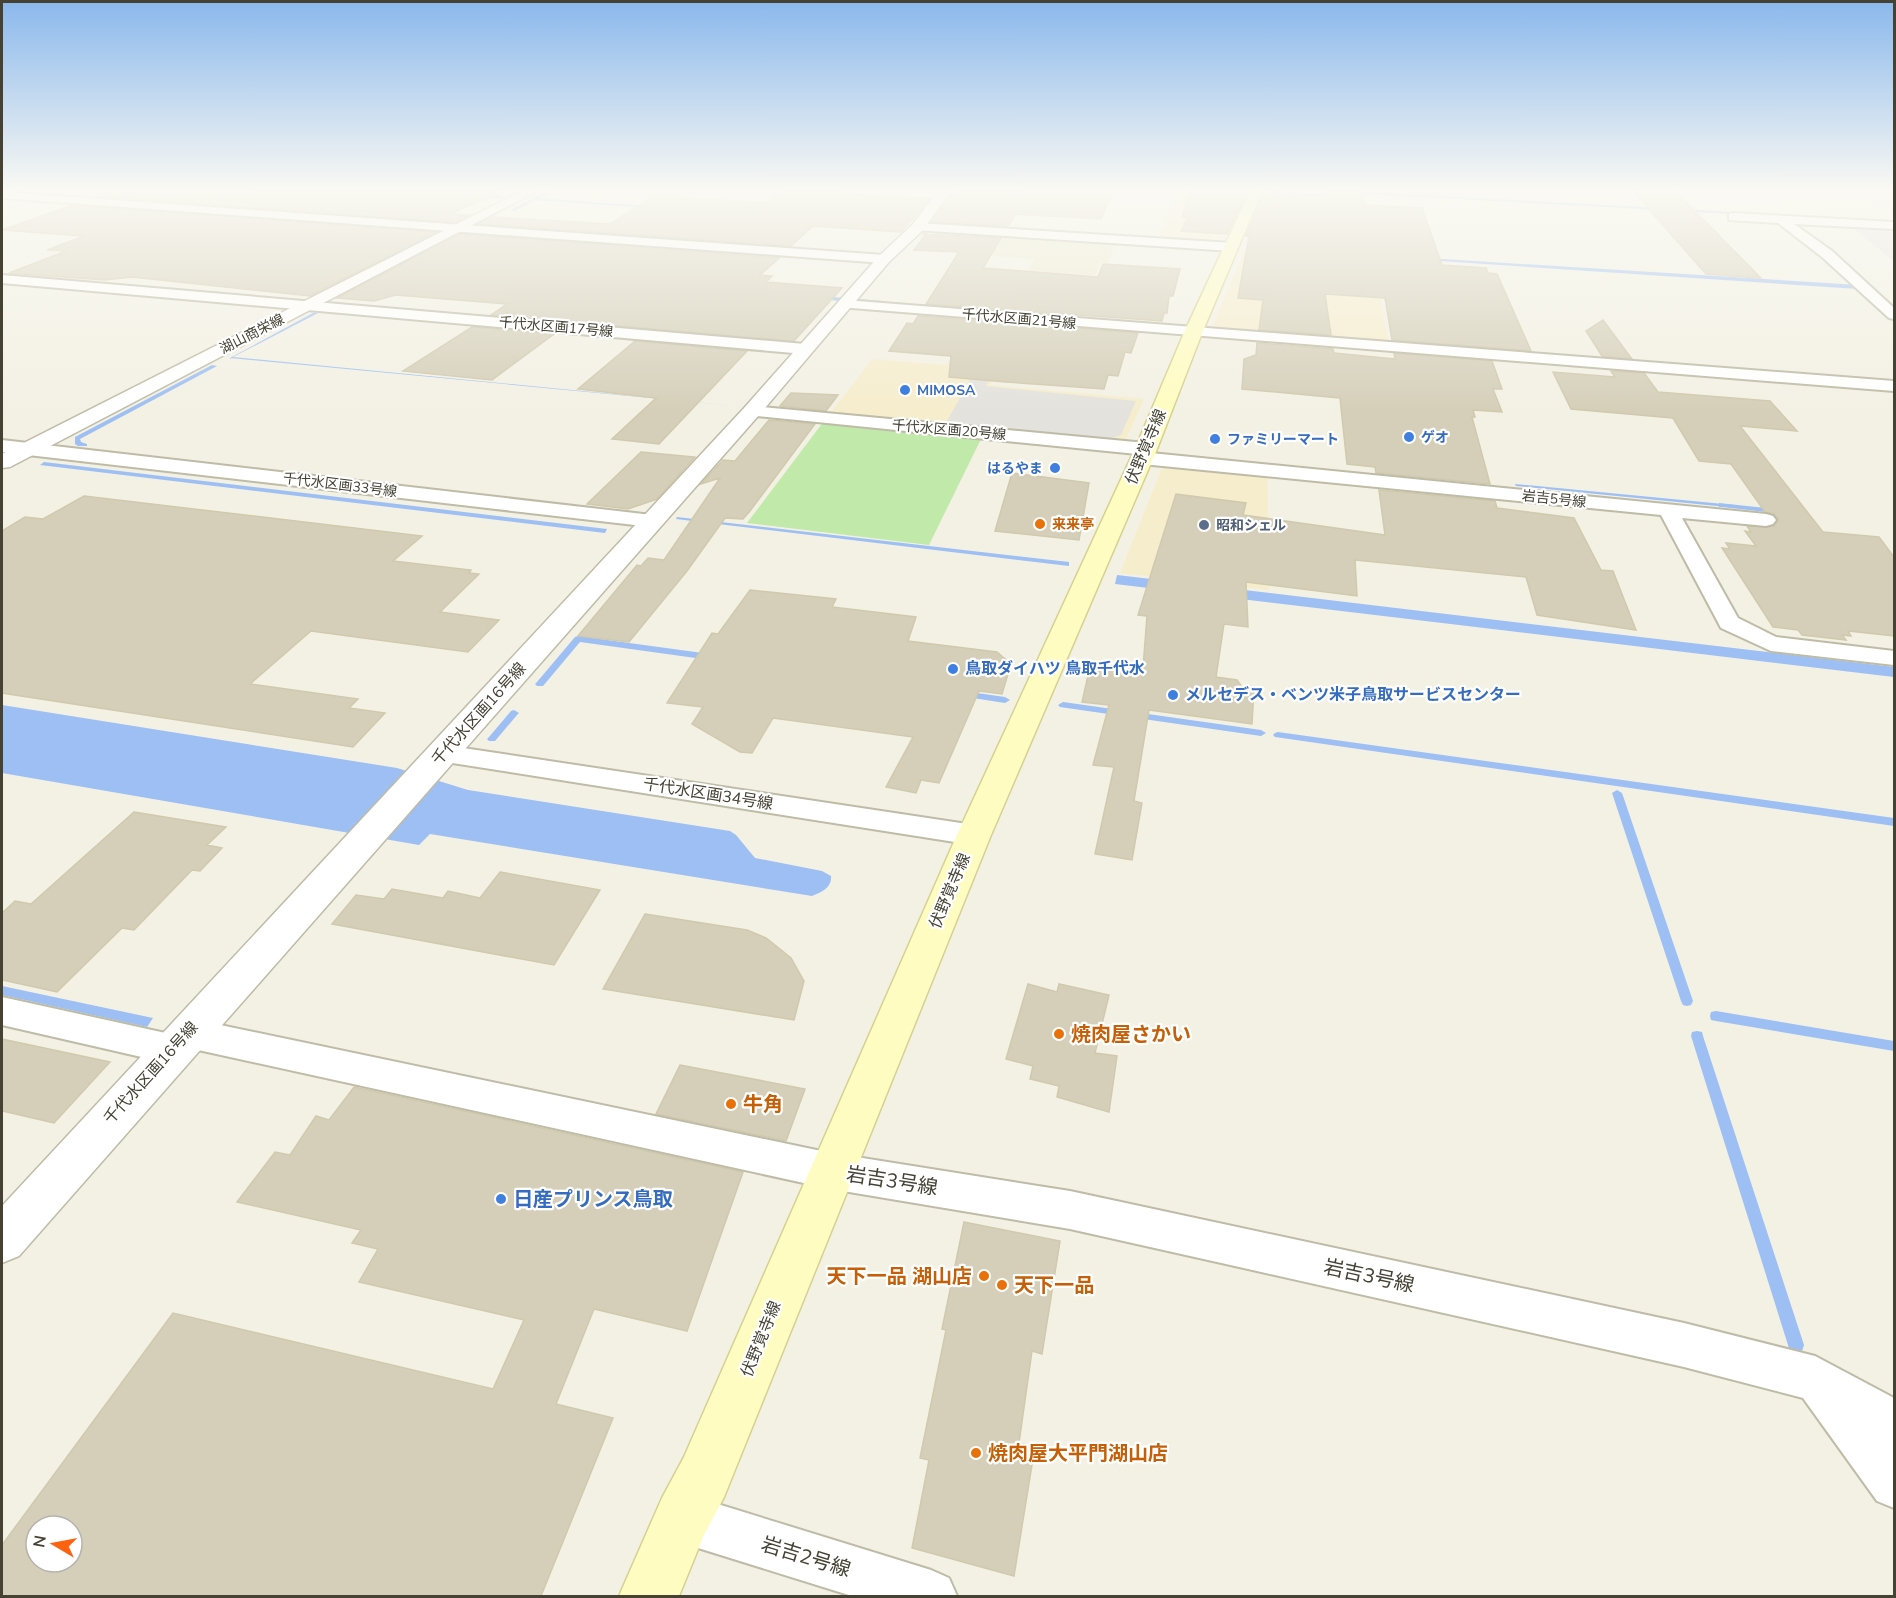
<svg xmlns="http://www.w3.org/2000/svg" width="1896" height="1598" font-family="'Nunito Sans','Noto Sans JP',sans-serif">
	<style>
		.commercial { fill: #f6edcd }
		.education { fill: #edeacd }
		.green { fill: #c0e9aa }
		.parking { fill: #e3e2dd }
		.water { fill: #9dbff3 }
		.lines { fill: none; stroke-linecap: round; stroke-linejoin: round }
		.stream { fill: #9dbff3; fill-rule: evenodd }
		.building { fill: #d5cfb9; stroke: #d0c9ac; stroke-width: 1.5; fill-rule: evenodd }
		.minor-casing { stroke: #bebba6; stroke-width: 4 }
		.tertiary-casing { stroke: #bebba6; stroke-width: 3 }
		.secondary-casing { stroke: #d5d191; stroke-width: 3 }
		.minor { fill: #fff; fill-rule: evenodd }
		.tertiary { fill: #fff; fill-rule: evenodd }
		.secondary { fill: #fffcc1; fill-rule: evenodd }
		.shop-dot { fill: #3f7fe0; stroke: #fff; stroke-width: 2 }
		.food-dot { fill: #e8710a; stroke: #fff; stroke-width: 2 }
		.service-dot { fill: #5c6f8a; stroke: #fff; stroke-width: 2 }
		.labels { text-anchor: middle; dominant-baseline: central; stroke-width: 4.5; stroke-linejoin: round; paint-order: stroke }
		.far-street-label { font-size: 14px; fill: #454234; stroke: #fff }
		.far-shop-label { font-size: 14px; font-weight: bold; fill: #366cbe; stroke: #fff; text-anchor: start }
		.far-food-label { font-size: 14px; font-weight: bold; fill: #c56008; stroke: #fff; text-anchor: start }
		.far-service-label { font-size: 14px; font-weight: bold; fill: #4e5e75; stroke: #fff; text-anchor: start }
		.street-label { font-size: 16px; fill: #454234; stroke: #fff }
		.shop-label { font-size: 16px; font-weight: bold; fill: #366cbe; stroke: #fff; text-anchor: start }
		.near-food-label { font-size: 20px; font-weight: bold; fill: #c56008; stroke: #fff; text-anchor: start }
		.near-street-label { font-size: 20px; fill: #454234; stroke: #fff }
		.near-shop-label { font-size: 20px; font-weight: bold; fill: #366cbe; stroke: #fff; text-anchor: start }
	</style>
	<rect width="100%" height="100%" fill="#f3f1e4"/>
	<path class="commercial" d="M 1176,189 L 1242,190 L 1219,243 L 1158,241 Z
		M 1245,248 L 1373,257 L 1388,341 L 1212,328 Z
		M 973,318 L 983,319 L 972,340 L 1012,344 L 990,385 L 1144,399 L 1126,439 L 1111,442 L 830,414 L 872,359 L 947,365 Z
		M 1163,465 L 1267,476 L 1269,590 L 1120,573 Z"/>
	<path class="education" d="M 980,233 L 1116,242 L 1107,264 L 1100,263 L 1095,275 L 1029,271 L 1034,259 L 964,254 Z"/>
	<path class="green" d="M 824,421 L 982,437 L 929,545 L 747,523 Z"/>
	<path class="parking" d="M 1852,189 L 1889,189 L 1894,192 L 1894,206 L 1873,202 Z
		M 1848,225 L 1894,228 L 1894,261 Z
		M 1006,346 L 986,386 L 1136,401 L 1121,435 L 1106,440 L 946,423 L 978,365 Z"/>
	<path class="water" d="M 320,312 L 233,357 L 735,406 L 230,358 L 217,365 L 313,313 Z
		M 44,462 L 607,529 L 605,533 L 40,465 Z
		M 1515,484 L 1734,505 L 1737,508 L 1516,486 Z
		M 677,517 L 1069,562 L 1069,566 L 676,519 Z
		M 1117,575 L 1894,667 L 1894,677 L 1115,584 Z
		M 2,705 L 397,768 L 468,790 L 730,831 L 736,835 L 755,858 L 822,871 L 831,876 C 832,888 822,892 812,896 L 430,834 L 419,845 L 2,773 Z
		M 2,986 L 153,1018 L 147,1027 L 2,995 Z"/>
	<g class="lines">
		<path class="stream" d="M 26,189 L 31,189 L 22,192 L 20,191 Z
			M 551,189 L 555,189 L 539,198 L 654,207 L 652,208 L 535,200 L 515,211 L 511,210 Z
			M 1347,191 L 1661,208 L 1663,209 L 1661,210 L 1346,193 Z
			M 477,194 L 501,196 L 503,197 L 501,198 L 476,196 Z
			M 1683,209 L 1745,213 L 1747,214 L 1745,215 L 1681,211 Z
			M 1427,258 L 1858,285 L 1861,287 L 1858,289 L 1425,260 Z
			M 364,260 L 417,264 L 419,265 L 417,266 L 362,262 Z
			M 821,296 L 883,301 L 886,303 L 883,305 L 819,299 Z
			M 212,365 L 217,366 L 80,439 L 81,442 L 87,444 L 87,446 L 78,446 L 75,444 L 75,437 Z
			M 1719,503 L 1775,509 L 1779,511 L 1775,513 L 1722,507 L 1719,507 Z
			M 578,636 L 710,654 L 715,657 L 710,660 L 580,642 L 543,686 L 537,686 L 535,684 L 537,682 L 575,637 Z
			M 963,691 L 1005,697 L 1010,700 L 1005,703 L 960,696 L 958,694 Z
			M 1063,702 L 1261,730 L 1266,733 L 1261,736 L 1060,707 L 1058,705 Z
			M 514,710 L 519,713 L 517,715 L 495,741 L 489,741 L 487,739 L 489,737 L 511,711 Z
			M 1278,732 L 1894,818 L 1894,826 L 1275,737 L 1273,735 L 1275,733 Z
			M 1617,790 L 1622,793 L 1693,1001 L 1691,1005 L 1687,1006 L 1683,1005 L 1681,1001 L 1612,793 Z
			M 1716,1011 L 1894,1041 L 1894,1051 L 1716,1021 L 1711,1020 L 1710,1016 L 1711,1012 Z
			M 1697,1031 L 1702,1032 L 1703,1036 L 1804,1345 L 1802,1351 L 1796,1353 L 1790,1351 L 1788,1345 L 1691,1036 L 1692,1032 Z"/>
	</g>
	<path class="building" d="M 120,189 L 505,189 L 450,214 L 469,215 L 455,222 L 97,197 Z
		M 780,189 L 836,189 L 844,195 L 929,200 L 901,232 L 813,226 L 791,246 L 479,224 L 493,217 L 610,224 L 654,196 L 765,203 Z
		M 962,189 L 1114,189 L 1101,219 L 1016,214 L 1008,226 L 932,222 L 949,198 Z
		M 1191,189 L 1249,189 L 1227,234 L 1181,231 L 1188,218 L 1182,217 Z
		M 1265,189 L 1273,189 L 1281,194 L 1321,196 L 1328,193 L 1328,189 L 1361,189 L 1365,205 L 1422,208 L 1442,265 L 1486,268 L 1488,273 L 1497,274 L 1531,351 L 1392,340 L 1385,298 L 1325,294 L 1331,335 L 1259,330 L 1263,300 L 1238,298 L 1249,236 L 1246,236 Z
		M 1631,189 L 1673,189 L 1761,278 L 1706,274 Z
		M 72,205 L 436,232 L 310,296 L 132,277 L 105,280 L 9,273 L 66,251 L 47,250 L 84,236 L 2,230 Z
		M 460,234 L 779,258 L 760,275 L 772,276 L 766,282 L 842,288 L 794,341 L 491,315 L 507,304 L 396,295 L 374,301 L 337,298 Z
		M 922,234 L 1001,238 L 983,268 L 1098,277 L 1103,264 L 1180,269 L 1173,296 L 1169,296 L 1167,313 L 1164,313 L 1162,321 L 926,304 L 959,252 L 914,250 L 926,234 Z
		M 918,316 L 1138,333 L 1131,353 L 1125,352 L 1118,376 L 1108,375 L 1104,389 L 1006,382 L 949,377 L 951,356 L 889,351 L 907,323 L 913,324 Z
		M 1603,320 L 1632,359 L 1602,356 L 1586,331 Z
		M 472,327 L 554,334 L 492,380 L 403,371 Z
		M 635,341 L 747,351 L 659,444 L 612,439 L 656,398 L 578,389 Z
		M 1257,343 L 1333,349 L 1334,353 L 1395,359 L 1394,353 L 1492,361 L 1502,389 L 1493,389 L 1502,412 L 1473,410 L 1475,417 L 1472,417 L 1490,484 L 1376,473 L 1375,467 L 1347,464 L 1340,398 L 1242,389 L 1244,359 L 1256,355 Z
		M 1611,371 L 1644,373 L 1658,392 L 1770,401 L 1797,431 L 1740,426 L 1823,532 L 1879,537 L 1894,557 L 1894,636 L 1848,631 L 1851,636 L 1842,635 L 1846,640 L 1802,635 L 1798,630 L 1773,627 L 1722,548 L 1730,549 L 1726,543 L 1756,546 L 1745,531 L 1751,532 L 1747,526 L 1775,526 L 1778,519 L 1774,514 L 1765,512 L 1731,464 L 1699,461 L 1673,418 L 1571,409 L 1553,372 L 1615,377 Z
		M 791,393 L 838,395 L 826,411 L 780,406 Z
		M 769,420 L 815,424 L 750,511 L 743,519 L 725,518 L 687,571 L 629,642 L 578,636 L 637,565 L 641,566 L 648,558 L 664,560 L 720,478 L 701,484 L 723,460 L 735,461 Z
		M 641,452 L 695,457 L 657,499 L 628,509 L 587,504 Z
		M 1012,473 L 1089,483 L 1079,540 L 995,531 Z
		M 1379,490 L 1495,501 L 1497,508 L 1574,518 L 1601,570 L 1613,571 L 1636,630 L 1537,615 L 1526,577 L 1355,560 L 1357,596 L 1246,582 L 1248,627 L 1224,624 L 1216,677 L 1237,680 L 1242,687 L 1254,688 L 1252,724 L 1149,710 L 1134,801 L 1142,803 L 1132,860 L 1095,854 L 1114,767 L 1093,765 L 1109,705 L 1082,702 L 1091,662 L 1143,668 L 1147,616 L 1138,615 L 1176,494 L 1246,503 L 1243,515 L 1385,535 Z
		M 84,496 L 422,536 L 393,561 L 471,570 L 469,573 L 479,574 L 440,612 L 499,620 L 468,652 L 311,631 L 250,684 L 358,699 L 349,708 L 385,713 L 353,747 L 2,693 L 2,531 L 25,517 L 43,519 Z
		M 750,590 L 836,599 L 832,607 L 916,617 L 908,641 L 997,652 L 1011,664 L 1002,694 L 979,691 L 939,783 L 921,780 L 916,793 L 886,787 L 913,737 L 773,718 L 752,753 L 740,752 L 692,724 L 703,707 L 667,703 L 712,633 L 718,634 Z
		M 134,812 L 226,827 L 207,845 L 222,848 L 200,871 L 192,870 L 134,930 L 122,928 L 57,992 L 2,980 L 2,913 L 15,901 L 31,904 Z
		M 500,872 L 600,890 L 554,965 L 332,924 L 356,895 L 384,899 L 392,889 L 443,898 L 448,891 L 480,898 Z
		M 645,914 L 747,930 L 766,938 L 791,958 L 804,981 L 794,1020 L 603,989 Z
		M 1028,984 L 1057,992 L 1059,984 L 1109,995 L 1095,1053 L 1117,1056 L 1109,1112 L 1057,1097 L 1059,1086 L 1030,1079 L 1033,1066 L 1006,1059 Z
		M 2,1039 L 110,1062 L 54,1123 L 2,1111 Z
		M 680,1065 L 805,1089 L 786,1141 L 656,1114 Z
		M 354,1087 L 743,1172 L 687,1331 L 594,1309 L 556,1404 L 613,1418 L 541,1596 L 2,1596 L 2,1545 L 173,1313 L 493,1389 L 524,1320 L 359,1282 L 378,1249 L 352,1243 L 361,1230 L 237,1202 L 275,1152 L 290,1155 L 316,1116 L 329,1120 ZM 36,1526 L 72,1526 L 72,1562 L 36,1562 Z
		M 964,1222 L 1060,1241 L 1042,1354 L 1032,1351 L 1019,1443 L 1035,1446 L 1014,1576 L 912,1548 L 929,1460 L 920,1458 L 946,1330 L 942,1329 Z"/>
	<g class="lines">
		<g class="minor-casing">
			<path id="minor" d="M 946,189 L 960,189 L 946,197 L 938,197 L 938,193 Z
				M 1275,189 L 1325,189 L 1327,191 L 1321,194 L 1281,192 Z
				M 2,192 L 884,255 L 891,259 L 884,263 L 2,198 Z
				M 1733,213 L 1894,222 L 1894,229 L 1794,224 L 1832,251 L 1894,308 L 1894,319 L 1889,318 L 1822,257 L 1778,223 L 1729,220 L 1729,214 Z
				M 918,223 L 1232,243 L 1238,247 L 1232,251 L 914,230 L 912,227 Z
				M 2,275 L 805,344 L 813,349 L 805,354 L 2,283 Z
				M 844,300 L 1894,381 L 1894,391 L 839,307 L 839,301 Z
				M 752,406 L 1146,443 L 1155,449 L 1151,453 L 1766,514 L 1773,516 L 1776,520 L 1773,524 L 1766,526 L 1682,518 L 1738,618 L 1776,637 L 1894,651 L 1894,665 L 1771,651 L 1721,628 L 1661,515 L 1142,464 L 1133,458 L 1137,454 L 746,415 L 743,411 L 746,407 Z
				M 2,440 L 652,515 L 659,517 L 662,521 L 659,525 L 652,527 L 2,452 Z
				M 443,745 L 974,825 L 984,828 L 989,835 L 984,842 L 974,845 L 433,760 L 429,754 L 433,748 Z
				M 2,997 L 170,1034 L 175,1023 L 187,1018 L 831,1153 L 1070,1191 L 1684,1323 L 1815,1356 L 1894,1398 L 1894,1508 L 1877,1501 L 1803,1398 L 1684,1367 L 1070,1229 L 831,1189 L 189,1048 L 185,1060 L 172,1064 L 2,1025 Z
				M 682,1493 L 931,1570 L 949,1578 L 957,1596 L 852,1596 L 682,1543 L 665,1535 L 657,1518 L 665,1501 Z"/>
		</g>
		<g class="tertiary-casing">
			<path id="tertiary" d="M 2,189 L 23,189 L 2,197 Z
				M 526,189 L 541,189 L 10,467 L 2,468 L 2,454 Z
				M 838,189 C 854,187 939,186 948,195 L 923,230 L 889,262 L 759,415 L 19,1256 L 2,1263 L 2,1206 L 745,407 L 879,256 L 913,224 L 933,198 L 844,193 Z"/>
		</g>
		<g class="secondary-casing">
			<path id="secondary" d="M 1251,189 L 1263,189 L 1202,333 L 1157,449 L 991,835 L 724,1497 L 703,1537 L 679,1596 L 619,1596 L 662,1498 L 684,1457 L 957,835 L 1135,449 L 1184,333 Z"/>
		</g>
		<use href="#minor" class="minor"/>
		<use href="#tertiary" class="tertiary"/>
		<use href="#secondary" class="secondary"/>
	</g>
	<linearGradient id="sky" x2="0" y2="1"><stop stop-color="#8ab8ec"/><stop offset="0.46" stop-color="#faf9f3"/><stop offset="1" stop-color="#faf9f3" stop-opacity="0"/></linearGradient>
	<rect width="1896" height="412" fill="url(#sky)"/>
	<g class="shop-dot">
		<circle cx="905" cy="390" r="6"/>
		<circle cx="1409" cy="437" r="6"/>
		<circle cx="1215" cy="439" r="6"/>
		<circle cx="1055" cy="468" r="6"/>
		<circle cx="953" cy="669" r="6"/>
		<circle cx="1173" cy="695" r="6"/>
		<circle cx="501" cy="1199" r="6"/>
	</g>
	<g class="food-dot">
		<circle cx="1040" cy="524" r="6"/>
		<circle cx="1059" cy="1034" r="6"/>
		<circle cx="731" cy="1104" r="6"/>
		<circle cx="984" cy="1276" r="6"/>
		<circle cx="1002" cy="1285" r="6"/>
		<circle cx="976" cy="1453" r="6"/>
	</g>
	<circle class="service-dot" cx="1204" cy="525" r="6"/>
	<g class="labels">
		<g class="far-street-label">
			<text transform="translate(1019 319) rotate(5)">千代水区画21号線</text>
			<text transform="translate(556 327) rotate(5)">千代水区画17号線</text>
			<text transform="translate(252 334) rotate(-27)">湖山商栄線</text>
			<text transform="translate(949 430) rotate(5)">千代水区画20号線</text>
			<text transform="translate(340 485) rotate(7)">千代水区画33号線</text>
			<text transform="translate(1554 499) rotate(6)">岩吉5号線</text>
		</g>
		<g class="far-shop-label">
			<text x="917" y="390">MIMOSA</text>
			<text x="1421" y="437">ゲオ</text>
			<text x="1227" y="439">ファミリーマート</text>
			<text x="1043" y="468" text-anchor="end">はるやま</text>
		</g>
		<g class="far-food-label">
			<text x="1052" y="524">来来亭</text>
		</g>
		<g class="far-service-label">
			<text x="1216" y="525">昭和シェル</text>
		</g>
		<g class="street-label">
			<text transform="translate(1146 447) rotate(-67)">伏野覚寺線</text>
			<text transform="translate(479 714) rotate(-48)">千代水区画16号線</text>
			<text transform="translate(708 794) rotate(9)">千代水区画34号線</text>
			<text transform="translate(950 891) rotate(-67)">伏野覚寺線</text>
			<text transform="translate(151 1073) rotate(-48)">千代水区画16号線</text>
			<text transform="translate(761 1339) rotate(-68)">伏野覚寺線</text>
		</g>
		<g class="shop-label">
			<text x="965" y="669">鳥取ダイハツ 鳥取千代水</text>
			<text x="1185" y="695">メルセデス・ベンツ米子鳥取サービスセンター</text>
		</g>
		<g class="near-food-label">
			<text x="1071" y="1034">焼肉屋さかい</text>
			<text x="743" y="1104">牛角</text>
			<text x="972" y="1276" text-anchor="end">天下一品 湖山店</text>
			<text x="1014" y="1285">天下一品</text>
			<text x="988" y="1453">焼肉屋大平門湖山店</text>
		</g>
		<g class="near-street-label">
			<text transform="translate(892 1181) rotate(9)">岩吉3号線</text>
			<text transform="translate(1369 1276) rotate(12)">岩吉3号線</text>
			<text transform="translate(806 1557) rotate(17)">岩吉2号線</text>
		</g>
		<g class="near-shop-label">
			<text x="513" y="1199">日産プリンス鳥取</text>
		</g>
	</g>
	<rect width="1896" height="1598" fill="none" stroke="#454234" stroke-width="6"/>
	<g transform="translate(54 1544) rotate(280)"><circle r="28" fill="#ffffff" stroke="#b5b3ae" stroke-width="1.5"/>
	<path d="M0-4.5L10 22L0 15L-10 22Z" fill="#ff620e"/>
	<text y="-9" font-size="16" font-weight="bold" text-anchor="middle" fill="#454234">N</text>
	</g>
</svg>
